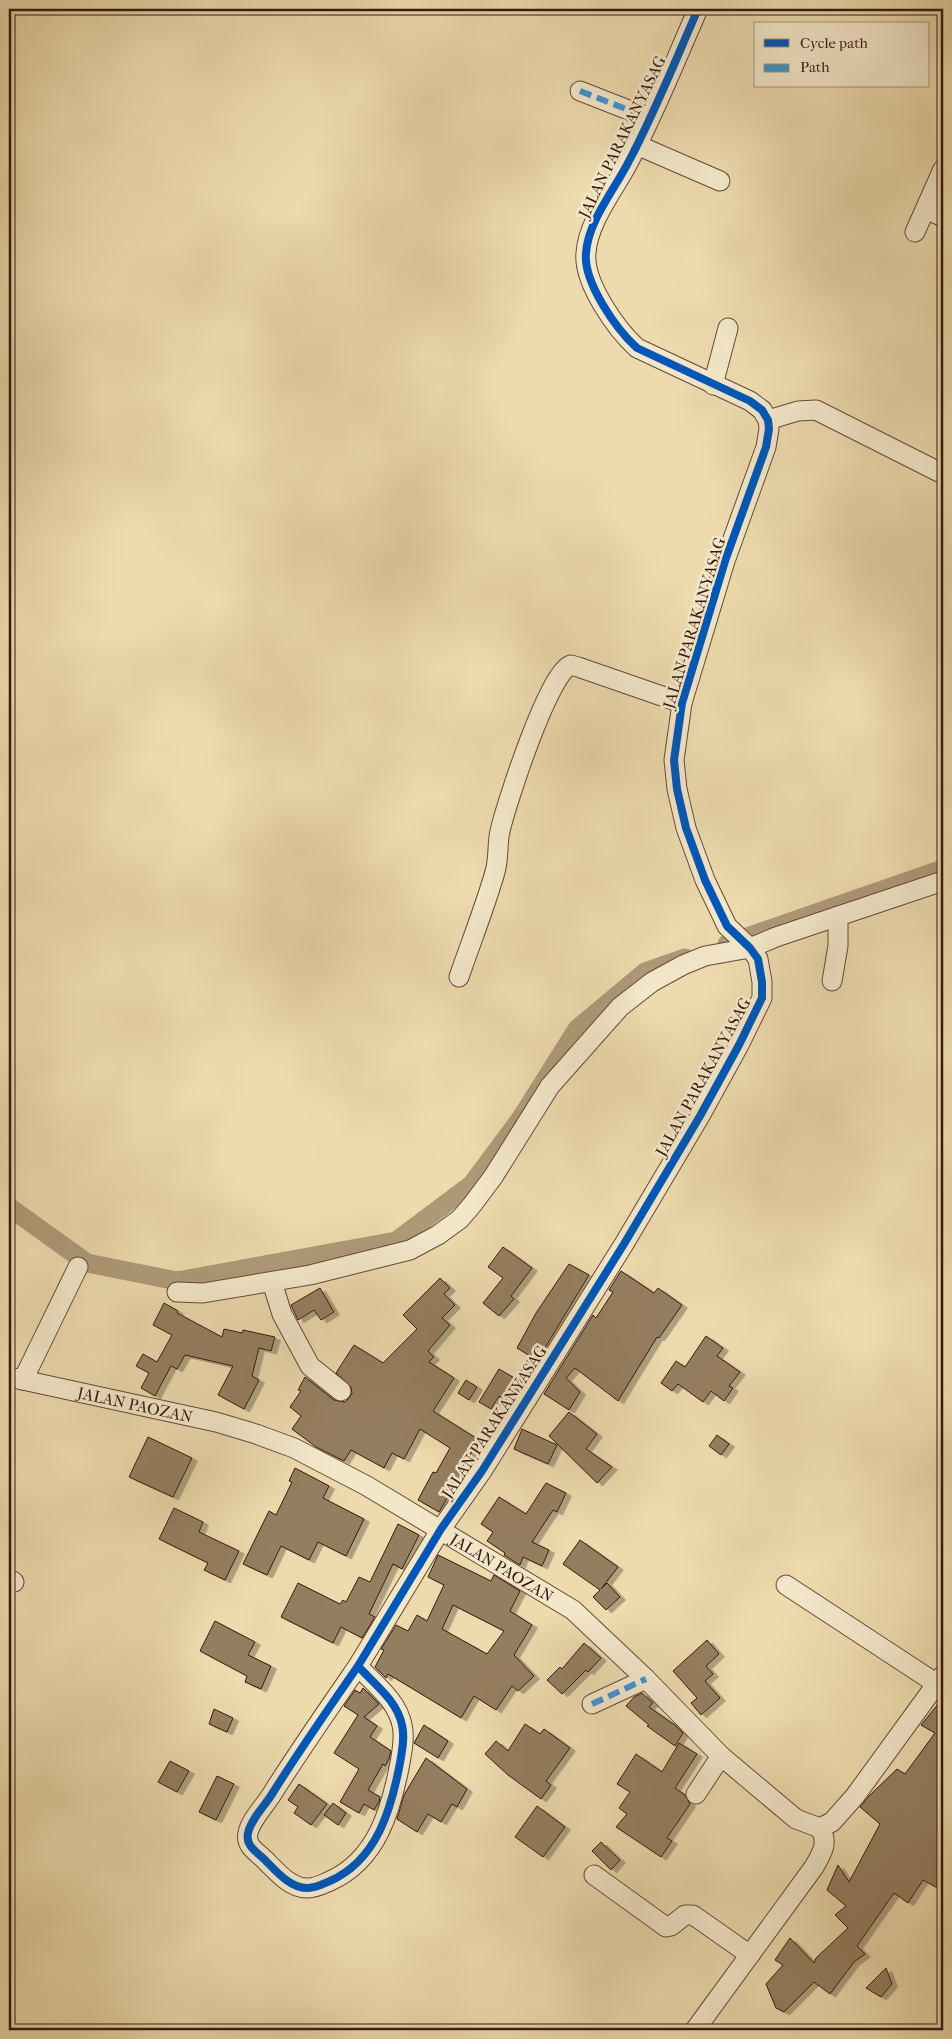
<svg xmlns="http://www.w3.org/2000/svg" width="952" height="2039" font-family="'IM FELL French Canon',serif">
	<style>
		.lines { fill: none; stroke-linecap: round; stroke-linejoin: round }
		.canal { stroke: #ae9977; stroke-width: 19 }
		.building { fill: #957e61; stroke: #351a0e; fill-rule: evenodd; filter: url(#shadow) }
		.minor-casing { stroke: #634a36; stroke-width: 21 }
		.minor { stroke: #f3e7ca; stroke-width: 19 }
		.quiet { stroke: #3e94d2; stroke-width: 6; stroke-dasharray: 12 6; stroke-linecap: butt }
		.cycleway-casing { stroke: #f3e7ca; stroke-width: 11 }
		.cycleway { stroke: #0057b8; stroke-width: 8 }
		.labels { text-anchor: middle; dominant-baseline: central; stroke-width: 5; stroke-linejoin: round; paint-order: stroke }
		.street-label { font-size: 16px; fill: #351a0e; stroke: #f3e7ca }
	</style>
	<defs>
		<filter id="shadow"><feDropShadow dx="5.5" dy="3" stdDeviation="0" flood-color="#0004"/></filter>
	</defs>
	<rect width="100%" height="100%" fill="#eddaad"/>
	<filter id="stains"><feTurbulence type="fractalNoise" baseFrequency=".004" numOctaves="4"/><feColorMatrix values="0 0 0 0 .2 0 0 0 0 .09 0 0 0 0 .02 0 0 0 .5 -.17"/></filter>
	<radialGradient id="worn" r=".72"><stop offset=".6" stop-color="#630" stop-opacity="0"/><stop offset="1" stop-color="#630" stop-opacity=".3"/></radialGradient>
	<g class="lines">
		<path class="canal" d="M 727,944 L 943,869
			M 9,1207 L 87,1263 L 177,1281 L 396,1241 L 472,1184 L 521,1118 L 577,1029 L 645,972 L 685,958"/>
	</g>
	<path class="building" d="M 503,1247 L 532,1268 L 511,1296 L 514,1299 L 499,1316 L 483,1303 L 503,1278 L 488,1267 Z
		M 569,1264 L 589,1275 L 511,1404 L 499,1396 L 491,1409 L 479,1402 L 499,1369 L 516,1379 L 530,1356 L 517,1348 L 536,1313 Z
		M 621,1271 L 654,1293 L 658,1288 L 682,1305 L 659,1338 L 657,1337 L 618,1401 L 575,1368 L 566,1378 L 580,1392 L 569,1410 L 544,1394 L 593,1315 L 596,1318 L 613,1292 L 609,1290 Z
		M 440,1278 L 450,1288 L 444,1294 L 455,1305 L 442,1318 L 450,1325 L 428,1351 L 434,1357 L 429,1362 L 454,1378 L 433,1411 L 479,1440 L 462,1468 L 468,1471 L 451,1496 L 449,1495 L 439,1512 L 418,1500 L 433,1472 L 436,1473 L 450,1448 L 420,1429 L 404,1459 L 392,1453 L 384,1468 L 351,1450 L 344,1461 L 316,1447 L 292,1429 L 301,1416 L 290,1407 L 301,1391 L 298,1390 L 305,1377 L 334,1400 L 345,1402 L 349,1398 L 352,1393 L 351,1387 L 336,1373 L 354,1345 L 383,1363 L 417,1329 L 403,1315 Z
		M 320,1288 L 334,1312 L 321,1320 L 314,1310 L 298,1320 L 291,1305 Z
		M 164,1303 L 178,1311 L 177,1313 L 222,1337 L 224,1329 L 242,1333 L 243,1330 L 275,1337 L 271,1351 L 259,1348 L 252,1376 L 259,1380 L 244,1409 L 218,1395 L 233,1366 L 185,1355 L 177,1369 L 171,1366 L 155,1396 L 141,1388 L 149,1373 L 136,1366 L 143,1354 L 157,1362 L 172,1335 L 153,1325 Z
		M 706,1336 L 723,1348 L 717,1356 L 740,1372 L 729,1386 L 733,1388 L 724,1401 L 711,1391 L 703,1402 L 678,1384 L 672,1391 L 661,1383 L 676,1361 L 685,1367 Z
		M 466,1380 L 477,1387 L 469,1400 L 458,1393 Z
		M 569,1412 L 597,1434 L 586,1449 L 612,1467 L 597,1483 L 549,1436 Z
		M 522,1429 L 557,1445 L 548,1464 L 514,1449 Z
		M 717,1435 L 729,1444 L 721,1455 L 709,1446 Z
		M 148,1437 L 192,1458 L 173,1497 L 129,1477 Z
		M 295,1468 L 329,1486 L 323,1498 L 364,1519 L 346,1556 L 318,1542 L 309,1560 L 281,1546 L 267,1575 L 243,1564 L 269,1511 L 276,1515 L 292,1482 L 289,1481 Z
		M 546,1483 L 566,1493 L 557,1512 L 553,1510 L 532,1542 L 549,1550 L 542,1566 L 523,1557 L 520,1565 L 504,1555 L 505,1553 L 487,1541 L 493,1532 L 481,1524 L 499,1497 L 526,1514 Z
		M 174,1508 L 203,1522 L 199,1532 L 239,1551 L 225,1580 L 204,1570 L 208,1563 L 159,1539 Z
		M 398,1524 L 419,1535 L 402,1569 L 393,1564 L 369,1614 L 375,1617 L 362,1638 L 341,1627 L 333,1643 L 281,1617 L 298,1583 L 340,1604 L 343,1600 L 346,1602 L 359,1577 L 370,1582 Z
		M 580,1540 L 618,1567 L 601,1589 L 607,1583 L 620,1597 L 606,1610 L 593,1597 L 600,1590 L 563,1564 Z
		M 438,1555 L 491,1581 L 494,1575 L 520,1591 L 510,1611 L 532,1625 L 514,1655 L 534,1676 L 518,1691 L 512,1686 L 496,1710 L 474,1696 L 461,1718 L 388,1674 L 386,1678 L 375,1667 L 384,1650 L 381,1649 L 396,1625 L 408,1631 L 417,1615 L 427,1621 L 444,1585 L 428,1577 ZM 453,1605 L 504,1631 L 487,1654 L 442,1629 Z
		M 215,1621 L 255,1642 L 248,1655 L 271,1666 L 261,1689 L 245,1682 L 247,1676 L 200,1651 Z
		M 707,1640 L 719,1654 L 706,1666 L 713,1674 L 705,1681 L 720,1698 L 701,1715 L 691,1703 L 697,1698 L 673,1671 Z
		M 584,1643 L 601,1658 L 588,1672 L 586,1670 L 562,1694 L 547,1680 L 560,1667 L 562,1669 Z
		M 363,1688 L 379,1704 L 364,1717 L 377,1726 L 370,1737 L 391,1751 L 389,1759 L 385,1766 L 383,1764 L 368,1790 L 380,1797 L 379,1802 L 374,1810 L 364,1804 L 359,1813 L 340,1802 L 359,1769 L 334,1753 L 358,1715 L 344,1706 L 355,1690 L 360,1693 Z
		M 642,1693 L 653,1703 L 649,1707 L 676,1726 L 683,1733 L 675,1746 L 647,1726 L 649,1725 L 626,1706 L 634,1697 Z
		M 943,1698 L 943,1891 L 923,1880 L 908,1903 L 894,1893 L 857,1946 L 865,1954 L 854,1962 L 830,1994 L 814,1982 L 784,2012 L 776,2008 L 766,1984 L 783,1965 L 775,1960 L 790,1938 L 814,1963 L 816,1958 L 848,1928 L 835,1915 L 846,1906 L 827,1890 L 838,1865 L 849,1882 L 880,1824 L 860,1807 L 870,1795 L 897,1769 L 905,1774 L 935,1733 L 921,1725 Z
		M 214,1709 L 233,1718 L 227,1732 L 209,1724 Z
		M 525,1724 L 540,1734 L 544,1729 L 570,1748 L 546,1781 L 551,1785 L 541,1799 L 508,1775 L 485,1754 L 496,1741 L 508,1751 Z
		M 424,1725 L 448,1741 L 438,1758 L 414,1743 Z
		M 679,1743 L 697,1754 L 675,1788 L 685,1795 L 690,1804 L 667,1838 L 672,1841 L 661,1857 L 616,1827 L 627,1814 L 619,1808 L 630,1792 L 617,1784 L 636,1754 L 662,1772 Z
		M 426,1758 L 467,1789 L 457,1807 L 452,1804 L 441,1822 L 428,1814 L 417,1832 L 397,1819 L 404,1795 Z
		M 170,1761 L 189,1771 L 177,1792 L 158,1782 Z
		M 217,1776 L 234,1784 L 216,1820 L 199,1812 Z
		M 299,1784 L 327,1804 L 311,1825 L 294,1813 L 298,1807 L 288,1800 Z
		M 333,1803 L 346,1813 L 338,1825 L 324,1815 Z
		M 537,1806 L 565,1827 L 543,1857 L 515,1837 Z
		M 601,1842 L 620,1860 L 611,1870 L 592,1851 Z
		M 886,1968 L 892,1984 L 881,1997 L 866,1988 Z"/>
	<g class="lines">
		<g class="minor-casing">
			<g id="minor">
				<path d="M 580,91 L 649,118"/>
				<path d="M 637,145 L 720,181"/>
				<path d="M 926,209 L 943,217"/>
				<path d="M 915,232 L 943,169"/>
				<path d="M 713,385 L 728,328"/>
				<path d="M 768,420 L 798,411 L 816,410 L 943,474"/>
				<path d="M 459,977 C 471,942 485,907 495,872 C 499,859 497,844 500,831 C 506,805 549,671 571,665 L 578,667 L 682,703"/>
				<path d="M 832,981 L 838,946 L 838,916"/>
				<path d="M 272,1282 L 282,1314 L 310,1366 L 341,1391"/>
				<path d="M 177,1292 L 203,1293 L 310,1275 L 410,1250 L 438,1235 L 460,1219 L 472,1205 L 493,1177 L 550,1086 L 620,1007 L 652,982 L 683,965 L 705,956 L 750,948 L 776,937 L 943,881"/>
				<path id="s1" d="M 9,1377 L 216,1422 L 256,1434 L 294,1448 L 367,1486 L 573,1610 L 646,1679 L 721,1756 L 796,1819 L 820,1828"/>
				<path d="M 23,1380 L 78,1267"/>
				<path d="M 9,1579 L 14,1582"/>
				<path d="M 786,1585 L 937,1684"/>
				<path d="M 358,1666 C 329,1708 299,1751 272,1794 C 264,1807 251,1819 248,1833 C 245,1846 257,1852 265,1860 C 276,1871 291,1889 308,1888 C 316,1888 323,1884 330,1881 C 377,1860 391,1810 400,1763 C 402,1751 405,1737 402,1725 C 397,1700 374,1684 358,1666 L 441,1529 L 482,1471 L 624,1244 L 700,1116 L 739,1045 L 762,998 L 762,982 L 758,959 L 750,948 L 727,926 L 705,880 L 686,828 L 677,789 L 674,760 L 682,703 L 725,561 L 766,447 L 769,429 L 768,420 L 762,410 L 750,401 L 637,348 C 616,329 583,282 586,253 C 588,221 615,189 629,161 C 655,112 676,59 698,9"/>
				<path d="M 592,1704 L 646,1679"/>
				<path d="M 696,1794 L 721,1756"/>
				<path d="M 820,1828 L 832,1822 L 855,1796 L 943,1675"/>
				<path d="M 594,1875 L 666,1927 L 671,1926 L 685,1915 L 693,1915 L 750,1955"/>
				<path d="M 695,2030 L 814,1867 C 822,1853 829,1843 820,1828"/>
			</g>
		</g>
		<use href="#minor" class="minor"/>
		<path class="quiet" d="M 580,91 L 649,118
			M 592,1704 L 646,1679"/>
		<g class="cycleway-casing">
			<path id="cycleway" d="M 358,1666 C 329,1708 299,1751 272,1794 C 264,1807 251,1819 248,1833 C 245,1846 257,1852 265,1860 C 276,1871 291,1889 308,1888 C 316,1888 323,1884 330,1881 C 377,1860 391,1810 400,1763 C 402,1751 405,1737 402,1725 C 397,1700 374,1684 358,1666 L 441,1529 L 482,1471 L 624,1244 L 700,1116 L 739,1045 L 762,998 L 762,982 L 758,959 L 750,948 L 727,926 L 705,880 L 686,828 L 677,789 L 674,760 L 682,703 L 725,561 L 766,447 L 769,429 L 768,420 L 762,410 L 750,401 L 637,348 C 616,329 583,282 586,253 C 588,221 615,189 629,161 C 655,112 676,59 698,9"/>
		</g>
		<use href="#cycleway" class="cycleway"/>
	</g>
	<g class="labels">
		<g class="street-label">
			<text transform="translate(622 137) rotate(-64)">JALAN PARAKANYASAG</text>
			<text transform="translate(694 623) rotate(-73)">JALAN PARAKANYASAG</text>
			<text transform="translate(703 1077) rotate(-61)">JALAN PARAKANYASAG</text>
			<text stroke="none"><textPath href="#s1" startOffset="129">JALAN PAOZAN</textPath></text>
			<text transform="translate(494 1422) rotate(-57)">JALAN PARAKANYASAG</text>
			<text stroke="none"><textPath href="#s1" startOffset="534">JALAN PAOZAN</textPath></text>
		</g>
	</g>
	<rect width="952" height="2039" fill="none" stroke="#eddaad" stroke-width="30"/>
	<rect x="10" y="10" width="932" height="2019" fill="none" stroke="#351a0e" stroke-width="2.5"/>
	<rect x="15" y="15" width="922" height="2009" fill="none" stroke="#351a0e"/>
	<rect x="754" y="22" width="175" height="65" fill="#f3e7ca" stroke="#a7957f"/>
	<rect x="764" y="39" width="25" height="8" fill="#0057b8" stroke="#a7957f"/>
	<text x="800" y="48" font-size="15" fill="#351a0e">Cycle path</text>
	<rect x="764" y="64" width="25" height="8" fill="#3e94d2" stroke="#a7957f"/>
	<text x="800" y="72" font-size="15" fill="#351a0e">Path</text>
	<rect width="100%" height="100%" filter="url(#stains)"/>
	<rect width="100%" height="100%" fill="url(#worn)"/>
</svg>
